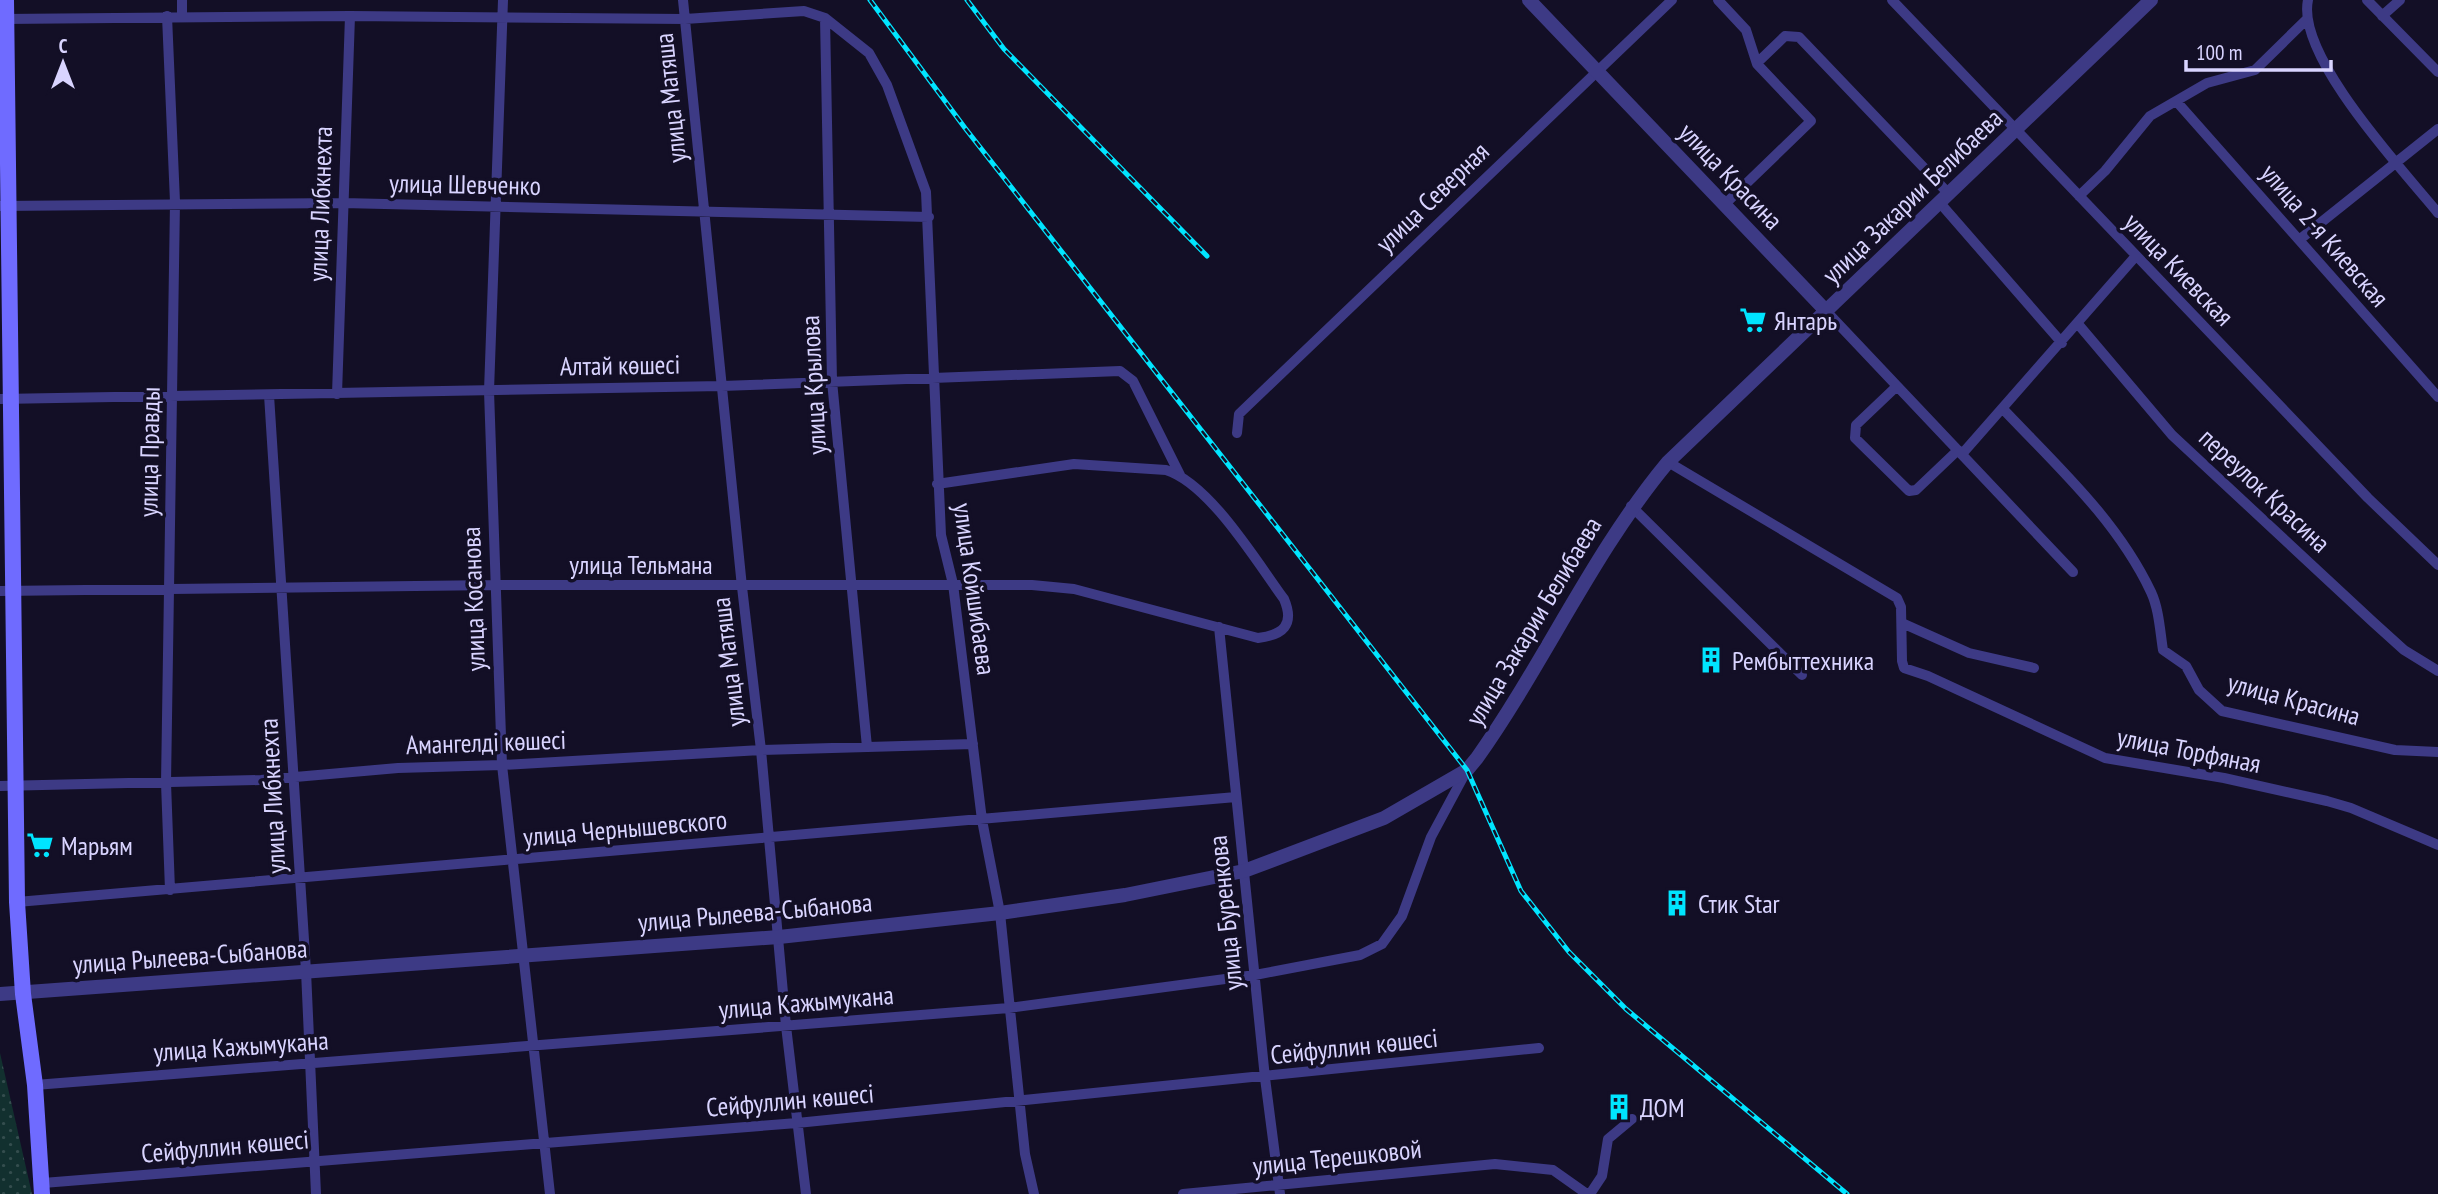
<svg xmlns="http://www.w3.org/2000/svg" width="2438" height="1194" font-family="'PT Sans Narrow',sans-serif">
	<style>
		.grass { fill: url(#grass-dots) }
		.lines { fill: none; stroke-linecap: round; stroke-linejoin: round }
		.minor { stroke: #3d3a85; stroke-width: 10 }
		.tertiary { stroke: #3d3a85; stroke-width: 14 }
		.secondary { stroke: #6f6bff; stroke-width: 16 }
		.rail-casing { stroke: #00e5ff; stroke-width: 5 }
		.rail { stroke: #130f26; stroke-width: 2.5; stroke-dasharray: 8; stroke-linecap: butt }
		.labels { text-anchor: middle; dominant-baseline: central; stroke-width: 7; stroke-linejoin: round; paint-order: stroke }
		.street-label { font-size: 26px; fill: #d9d4ff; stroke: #130f26 }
		.poi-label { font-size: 26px; fill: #d9d4ff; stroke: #130f26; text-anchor: start }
	</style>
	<defs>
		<pattern id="grass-dots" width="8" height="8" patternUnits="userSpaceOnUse" patternTransform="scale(1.75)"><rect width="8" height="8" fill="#12302f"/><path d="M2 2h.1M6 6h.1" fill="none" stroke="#344d4e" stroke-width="1.8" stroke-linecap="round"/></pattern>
	</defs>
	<rect width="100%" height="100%" fill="#130f26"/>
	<path class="grass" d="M 0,1053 L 32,1194 L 0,1194 Z"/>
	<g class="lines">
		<path class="minor" d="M 503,0 L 489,391 L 502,765 L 550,1194
			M 683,0 L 742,587 L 761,750 L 786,1026 L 806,1194
			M 1718,0 L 1746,30 L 1757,64 L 1811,121 L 1724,205
			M 1892,0 L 2368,498 L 2438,565
			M 2308,0 C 2296,56 2402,169 2438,213
			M 2367,0 L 2438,72
			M 167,16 L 175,202 L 166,783 L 170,890
			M 182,16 L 182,0
			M 2382,16 L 2400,0
			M 825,18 L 832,381 L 867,747
			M 3,19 L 350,16 L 685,19 L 804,11 L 825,18 L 869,53 L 887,85 L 926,192 L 941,535 L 953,584 L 982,820 L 1000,913 L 1025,1154 L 1034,1194
			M 1757,63 L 1785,36 L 1799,37 L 1949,194
			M 2177,102 L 2438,397
			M 2079,196 L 2105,171 L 2150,116 L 2207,83 L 2255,70 L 2306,20
			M 1940,203 L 2062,343
			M 0,206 L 343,203 L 929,217
			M 2299,240 L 2438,129
			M 1827,312 L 2073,572
			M 2078,324 L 2172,435 L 2373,622 L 2404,650 L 2438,671
			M 1897,386 L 1856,425 L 1855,438 L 1909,491 L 1916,490 L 1958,450
			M 337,394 L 350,16
			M 269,395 L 306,971 L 316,1194
			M 0,399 L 722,386 L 1120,371 L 1133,381 L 1180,475
			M 2003,409 C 2057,466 2117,520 2151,592 C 2159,609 2160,631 2163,650 L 2186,666 L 2199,690 L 2222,711 L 2395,750 L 2438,752
			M 1237,433 L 1239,414 L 1672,0
			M 1962,454 L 2135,257
			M 1668,462 L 1897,598 L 1901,607 L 1902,661 L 1904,668 L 1928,676 L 2105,758 L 2224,778 L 2327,801 L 2351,808 L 2438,845
			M 1631,506 L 1802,675
			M 0,591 L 496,585 L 1032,585 L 1074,589 L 1258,638 C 1283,635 1295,625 1284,599 C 1256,561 1210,484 1166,470 L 1074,464 L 937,484
			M 1902,623 L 1969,653 L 2034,668
			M 1219,627 L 1265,1078 L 1280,1194
			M 0,786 L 261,780 L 398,768 L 502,765 L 761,750 L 973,744
			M 17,902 L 1236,797
			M 35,1085 L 1009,1008 L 1255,975 L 1360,955 L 1382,944 L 1402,916 L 1431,837 L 1467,770
			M 43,1183 L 797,1123 L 1539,1048
			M 1183,1194 L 1495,1164 L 1553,1170 L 1587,1194
			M 1590,1194 L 1602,1176 L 1608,1139 L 1632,1119"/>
		<path class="tertiary" d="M 1529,0 L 1827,312
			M 0,994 L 779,937 L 1000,913 L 1125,895 L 1244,871 L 1384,818 L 1467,770 L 1477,758 C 1545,662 1593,552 1668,462 L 2151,0"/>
		<path class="secondary" d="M 6,0 L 17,902 L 23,994 L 35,1085 L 42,1194"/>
		<g class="rail-casing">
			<path id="rail" d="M 870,0 L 965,128 L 1467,770 L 1521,891 L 1569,952 L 1626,1009 L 1847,1194
				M 967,0 L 1004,49 L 1207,256"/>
		</g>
		<use href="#rail" class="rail"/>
	</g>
	<defs>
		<g id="supermarket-bare" transform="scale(2.1)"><path d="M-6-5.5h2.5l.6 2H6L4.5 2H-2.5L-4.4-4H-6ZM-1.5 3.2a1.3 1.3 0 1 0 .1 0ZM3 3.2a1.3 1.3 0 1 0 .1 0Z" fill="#00e5ff" stroke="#130f26" stroke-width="2.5" paint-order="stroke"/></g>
		<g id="building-bare" transform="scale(2.1)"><path d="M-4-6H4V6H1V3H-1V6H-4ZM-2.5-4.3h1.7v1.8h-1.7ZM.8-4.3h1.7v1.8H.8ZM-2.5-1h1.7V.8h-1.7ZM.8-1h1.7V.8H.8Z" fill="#00e5ff" stroke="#130f26" stroke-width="2.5" paint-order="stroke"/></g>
	</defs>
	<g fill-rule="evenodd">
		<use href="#supermarket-bare" x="1753" y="320"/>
		<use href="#building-bare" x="1711" y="660"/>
		<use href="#supermarket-bare" x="40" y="845"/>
		<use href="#building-bare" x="1677" y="903"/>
		<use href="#building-bare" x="1619" y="1107"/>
	</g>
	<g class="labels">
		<g class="street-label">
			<text transform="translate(670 98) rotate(-96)">улица Матяша</text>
			<text transform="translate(1731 176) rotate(46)">улица Красина</text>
			<text transform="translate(465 184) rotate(1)">улица Шевченко</text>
			<text transform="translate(1912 196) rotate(-44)">улица Закарии Белибаева</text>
			<text transform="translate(1432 197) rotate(-44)">улица Северная</text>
			<text transform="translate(320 204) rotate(-88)">улица Либкнехта</text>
			<text transform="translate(2325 235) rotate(49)">улица 2-я Киевская</text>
			<text transform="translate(2179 269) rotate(46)">улица Киевская</text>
			<text transform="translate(620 365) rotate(-1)">Алтай көшесі</text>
			<text transform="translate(813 385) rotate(-93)">улица Крылова</text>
			<text transform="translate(149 452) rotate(-89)">улица Правды</text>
			<text transform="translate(2265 490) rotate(43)">переулок Красина</text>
			<text x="641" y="564">улица Тельмана</text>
			<text transform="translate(975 589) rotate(82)">улица Койшибаева</text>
			<text transform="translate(473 599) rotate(-92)">улица Косанова</text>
			<text transform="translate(1533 621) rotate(-59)">улица Закарии Белибаева</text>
			<text transform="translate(728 662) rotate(-97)">улица Матяша</text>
			<text transform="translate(2294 699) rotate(15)">улица Красина</text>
			<text transform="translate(486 742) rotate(-2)">Амангелді көшесі</text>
			<text transform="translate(2189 750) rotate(11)">улица Торфяная</text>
			<text transform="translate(272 796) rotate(-93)">улица Либкнехта</text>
			<text transform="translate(625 828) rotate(-5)">улица Чернышевского</text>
			<text transform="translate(755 912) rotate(-5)">улица Рылеева-Сыбанова</text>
			<text transform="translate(1225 913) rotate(-96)">улица Буренкова</text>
			<text transform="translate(190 956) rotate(-4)">улица Рылеева-Сыбанова</text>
			<text transform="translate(806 1002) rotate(-5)">улица Кажымукана</text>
			<text transform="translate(241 1046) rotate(-4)">улица Кажымукана</text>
			<text transform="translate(1354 1046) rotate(-6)">Сейфуллин көшесі</text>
			<text transform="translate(790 1100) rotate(-5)">Сейфуллин көшесі</text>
			<text transform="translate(225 1146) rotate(-5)">Сейфуллин көшесі</text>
			<text transform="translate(1337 1157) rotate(-6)">улица Терешковой</text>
		</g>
		<g class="poi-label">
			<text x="1774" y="320">Янтарь</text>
			<text x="1732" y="660">Рембыттехника</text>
			<text x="61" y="845">Марьям</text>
			<text x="1698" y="903">Стик Star</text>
			<text x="1640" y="1107">ДОМ</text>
		</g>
	</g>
	<g transform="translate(63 63)" stroke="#130f26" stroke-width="5" paint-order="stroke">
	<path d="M0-5L12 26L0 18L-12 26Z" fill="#d9d4ff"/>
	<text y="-10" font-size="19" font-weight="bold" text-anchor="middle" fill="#d9d4ff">С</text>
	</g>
	<path d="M2186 60v10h145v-10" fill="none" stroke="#d9d4ff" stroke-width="3.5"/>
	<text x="2196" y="60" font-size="21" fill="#d9d4ff" stroke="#130f26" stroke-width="5" paint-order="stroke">100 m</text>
</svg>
